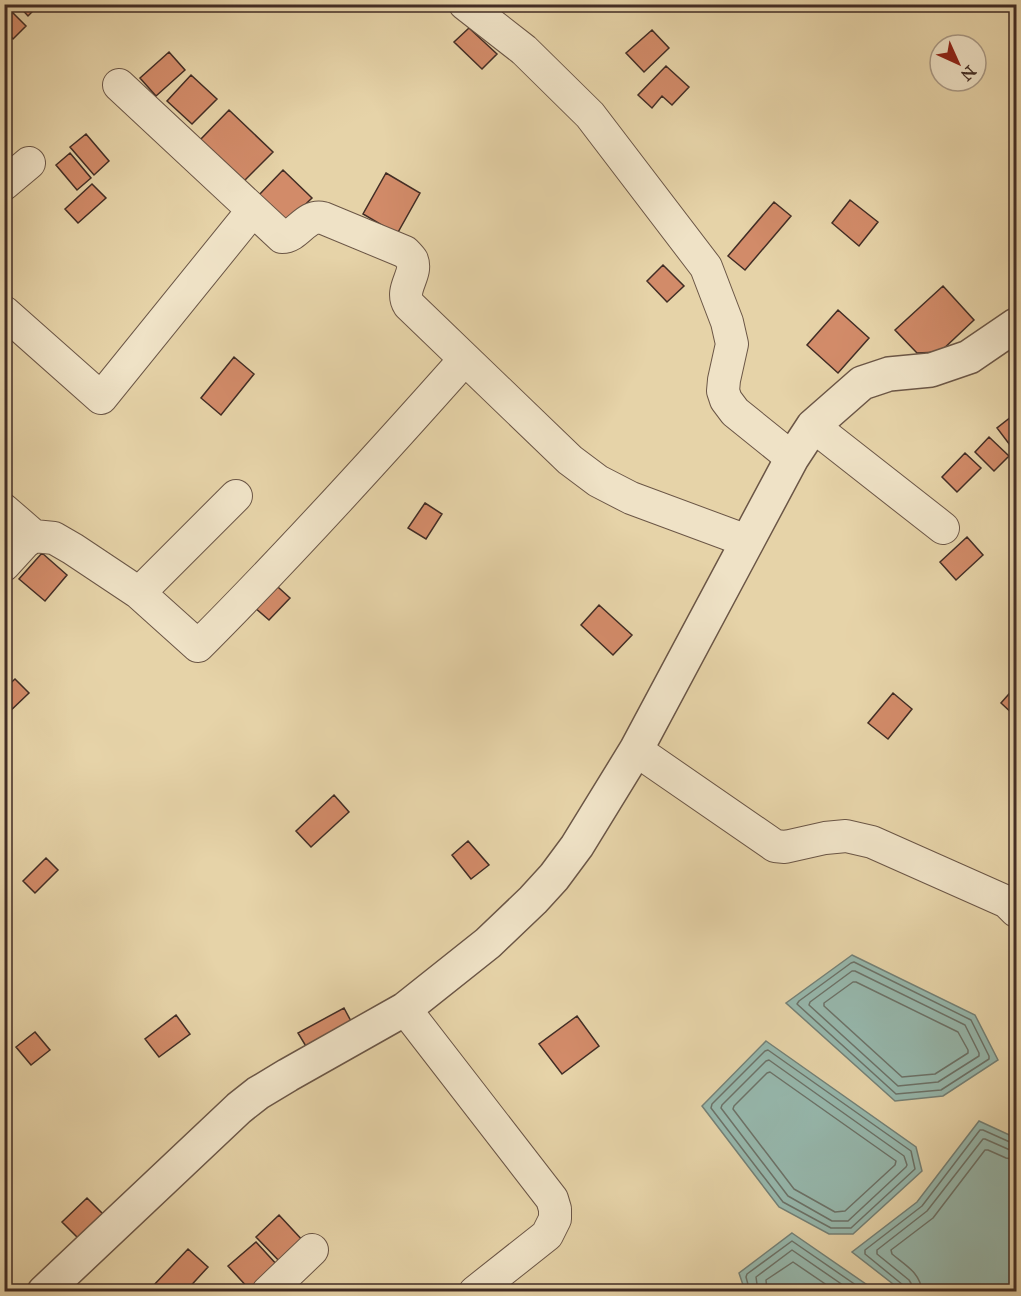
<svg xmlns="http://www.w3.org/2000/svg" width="1021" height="1296" font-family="'IM FELL Great Primer',serif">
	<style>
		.water { fill: #96b7ac; stroke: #748076; stroke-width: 1.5 }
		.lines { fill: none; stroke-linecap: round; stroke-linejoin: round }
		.shore { stroke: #6c7268; stroke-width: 1.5 }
		.building { fill: #d28b69; stroke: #422d25; stroke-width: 1.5 }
		.minor-casing { stroke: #6b5646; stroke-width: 34 }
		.tertiary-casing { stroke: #6b5646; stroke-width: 36 }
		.minor { stroke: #efe2c6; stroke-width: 32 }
		.tertiary { stroke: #efe2c6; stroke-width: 33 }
	</style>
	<rect width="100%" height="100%" fill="#e6d3a8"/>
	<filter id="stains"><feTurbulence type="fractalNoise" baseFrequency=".00333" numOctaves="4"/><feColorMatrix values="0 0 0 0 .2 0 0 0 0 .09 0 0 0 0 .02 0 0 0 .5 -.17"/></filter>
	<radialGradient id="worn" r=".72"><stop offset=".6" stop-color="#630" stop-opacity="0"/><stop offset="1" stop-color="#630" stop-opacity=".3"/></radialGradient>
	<path class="water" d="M 852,955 L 975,1015 L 998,1060 L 943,1096 L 895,1101 L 786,1003 Z
		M 766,1041 L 916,1147 L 922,1171 L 853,1234 L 829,1234 L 779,1207 L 702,1106 Z
		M 979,1121 L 1016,1138 L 1016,1291 L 902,1291 L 852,1252 L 917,1202 Z
		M 792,1233 L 876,1291 L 745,1291 L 739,1273 Z"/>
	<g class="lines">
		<path class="shore" d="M 854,962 L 971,1020 L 989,1056 L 989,1059 L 941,1090 L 896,1094 L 797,1004 L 799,1001 L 851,963 Z
			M 852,971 L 855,971 L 965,1025 L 979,1053 L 979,1056 L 938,1082 L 898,1086 L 809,1005 L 810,1002 Z
			M 853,982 L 856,982 L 958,1032 L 968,1050 L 968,1053 L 935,1074 L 902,1077 L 824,1006 L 824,1003 Z
			M 768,1050 L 911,1151 L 915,1169 L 851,1228 L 831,1228 L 783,1202 L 711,1108 L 712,1104 L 765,1051 Z
			M 769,1060 L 904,1156 L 907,1165 L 906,1167 L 848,1221 L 832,1221 L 788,1196 L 721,1108 L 722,1105 L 766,1061 Z
			M 770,1072 L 896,1161 L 895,1165 L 845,1211 L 835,1212 L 794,1189 L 733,1109 L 734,1106 L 767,1073 Z
			M 750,1292 L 746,1277 L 747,1274 L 792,1241 L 866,1292
			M 758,1292 L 756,1277 L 792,1250 L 853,1292
			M 767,1292 L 766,1280 L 793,1262 L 837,1292
			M 905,1292 L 903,1285 L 865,1254 L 865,1250 L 922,1206 L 980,1130 L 983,1130 L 1012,1143 L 1016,1143
			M 913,1292 L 912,1285 L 909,1280 L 877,1254 L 877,1250 L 927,1211 L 983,1139 L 985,1139 L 1010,1150 L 1016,1151
			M 922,1292 C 921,1273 905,1265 892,1254 L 891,1250 L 933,1218 L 985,1150 L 988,1150 L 1006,1158 L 1016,1160"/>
	</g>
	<path class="building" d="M 17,4 L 40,4 L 28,16 Z
		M 8,8 L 26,26 L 13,39 L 4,30 L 4,11 Z
		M 469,28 L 497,54 L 482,69 L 454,42 Z
		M 652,30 L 669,48 L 644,72 L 626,53 Z
		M 169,52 L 185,70 L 156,96 L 140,78 Z
		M 666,66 L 689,87 L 672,105 L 662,96 L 652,108 L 638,95 Z
		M 191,75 L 217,99 L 192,124 L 167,101 Z
		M 229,110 L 273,152 L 243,182 L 200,140 Z
		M 86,134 L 109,161 L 94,175 L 70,147 Z
		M 70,153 L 91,178 L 77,190 L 56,165 Z
		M 283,170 L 312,198 L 286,223 L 258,196 Z
		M 386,173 L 420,193 L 397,234 L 363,214 Z
		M 92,184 L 106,198 L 78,223 L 65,209 Z
		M 850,200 L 878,222 L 859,246 L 832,223 Z
		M 774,202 L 791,216 L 745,270 L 728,256 Z
		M 663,265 L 684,286 L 667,302 L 647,281 Z
		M 943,286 L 974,320 L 940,352 L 917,353 L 895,330 Z
		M 838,310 L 869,338 L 838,373 L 807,345 Z
		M 234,357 L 254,374 L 221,415 L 201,398 Z
		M 1016,413 L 1016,453 L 997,428 Z
		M 989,437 L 1009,456 L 994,471 L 975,452 Z
		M 965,453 L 981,468 L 957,492 L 942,477 Z
		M 425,503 L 442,514 L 426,539 L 408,528 Z
		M 967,537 L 983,555 L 956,580 L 940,562 Z
		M 42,553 L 67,575 L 45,601 L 19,579 Z
		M 268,578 L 290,598 L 269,620 L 247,601 Z
		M 599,605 L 632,635 L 613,655 L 581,625 Z
		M 15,679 L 29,693 L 7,714 L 4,712 L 4,689 Z
		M 1016,686 L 1016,712 L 1014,715 L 1001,703 Z
		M 893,693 L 912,709 L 888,739 L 868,723 Z
		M 334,795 L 349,812 L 311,847 L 296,831 Z
		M 468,841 L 489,865 L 471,879 L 452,855 Z
		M 46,858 L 58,870 L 35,893 L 23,881 Z
		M 344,1008 L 352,1023 L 307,1048 L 298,1033 Z
		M 176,1015 L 190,1034 L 159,1057 L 145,1039 Z
		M 577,1016 L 599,1046 L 562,1074 L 539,1044 Z
		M 35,1032 L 50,1050 L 31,1065 L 16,1047 Z
		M 87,1198 L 110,1221 L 85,1245 L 62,1222 Z
		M 279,1215 L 305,1243 L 282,1264 L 256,1237 Z
		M 256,1242 L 278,1266 L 250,1290 L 228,1266 Z
		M 188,1249 L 208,1267 L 185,1292 L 159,1292 L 153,1286 Z"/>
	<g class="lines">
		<g class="minor-casing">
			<path id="minor" d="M 465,4 L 524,50 L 590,115 L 706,267 L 727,322 L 732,344 L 724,380 L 723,391 L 726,400 L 735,412 L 792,458
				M 119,85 L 282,237 C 298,237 305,214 323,218 L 405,252 C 407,254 411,258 412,260 C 418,275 399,289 409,305 L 570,460 L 598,481 L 631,498 L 747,541
				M 4,184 L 29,163
				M 4,312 L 101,398 L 253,210
				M 813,426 L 943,528
				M 4,510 L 34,536
				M 4,565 L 25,542 L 34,536 L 54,538 L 73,549 L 139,593 L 198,646 C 290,554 378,457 465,359
				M 139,593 L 236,496
				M 636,750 L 775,846 L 785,847 L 825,838 L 846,836 L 872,842 L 1007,902 L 1016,911
				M 405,1009 L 552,1199 L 555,1209 L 555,1219 L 547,1235 L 475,1292
				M 268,1292 L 312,1250"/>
		</g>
		<g class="tertiary-casing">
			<path id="tertiary" d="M 44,1292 L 239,1108 L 258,1093 L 288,1075 L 405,1009 L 488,943 L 533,900 L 554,877 L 577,846 L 636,750 L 792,458 L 813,426 L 862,383 L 889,374 L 931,370 L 969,357 L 1016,325"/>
		</g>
		<use href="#minor" class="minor"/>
		<use href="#tertiary" class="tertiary"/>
	</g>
	<rect width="1021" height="1296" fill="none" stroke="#e6d3a8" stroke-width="24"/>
	<rect x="6" y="6" width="1009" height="1284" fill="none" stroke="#422d25" stroke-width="3"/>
	<rect x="12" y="12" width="997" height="1272" fill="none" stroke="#422d25" stroke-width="1.5"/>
	<g transform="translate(958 63) rotate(135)"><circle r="28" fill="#efe2c6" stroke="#aa9a86" stroke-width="1.5"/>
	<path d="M0-4.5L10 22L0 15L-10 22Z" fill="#8f2418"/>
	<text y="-9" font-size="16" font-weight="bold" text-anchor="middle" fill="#422d25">N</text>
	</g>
	<rect width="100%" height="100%" filter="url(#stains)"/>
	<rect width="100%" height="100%" fill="url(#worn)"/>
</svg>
